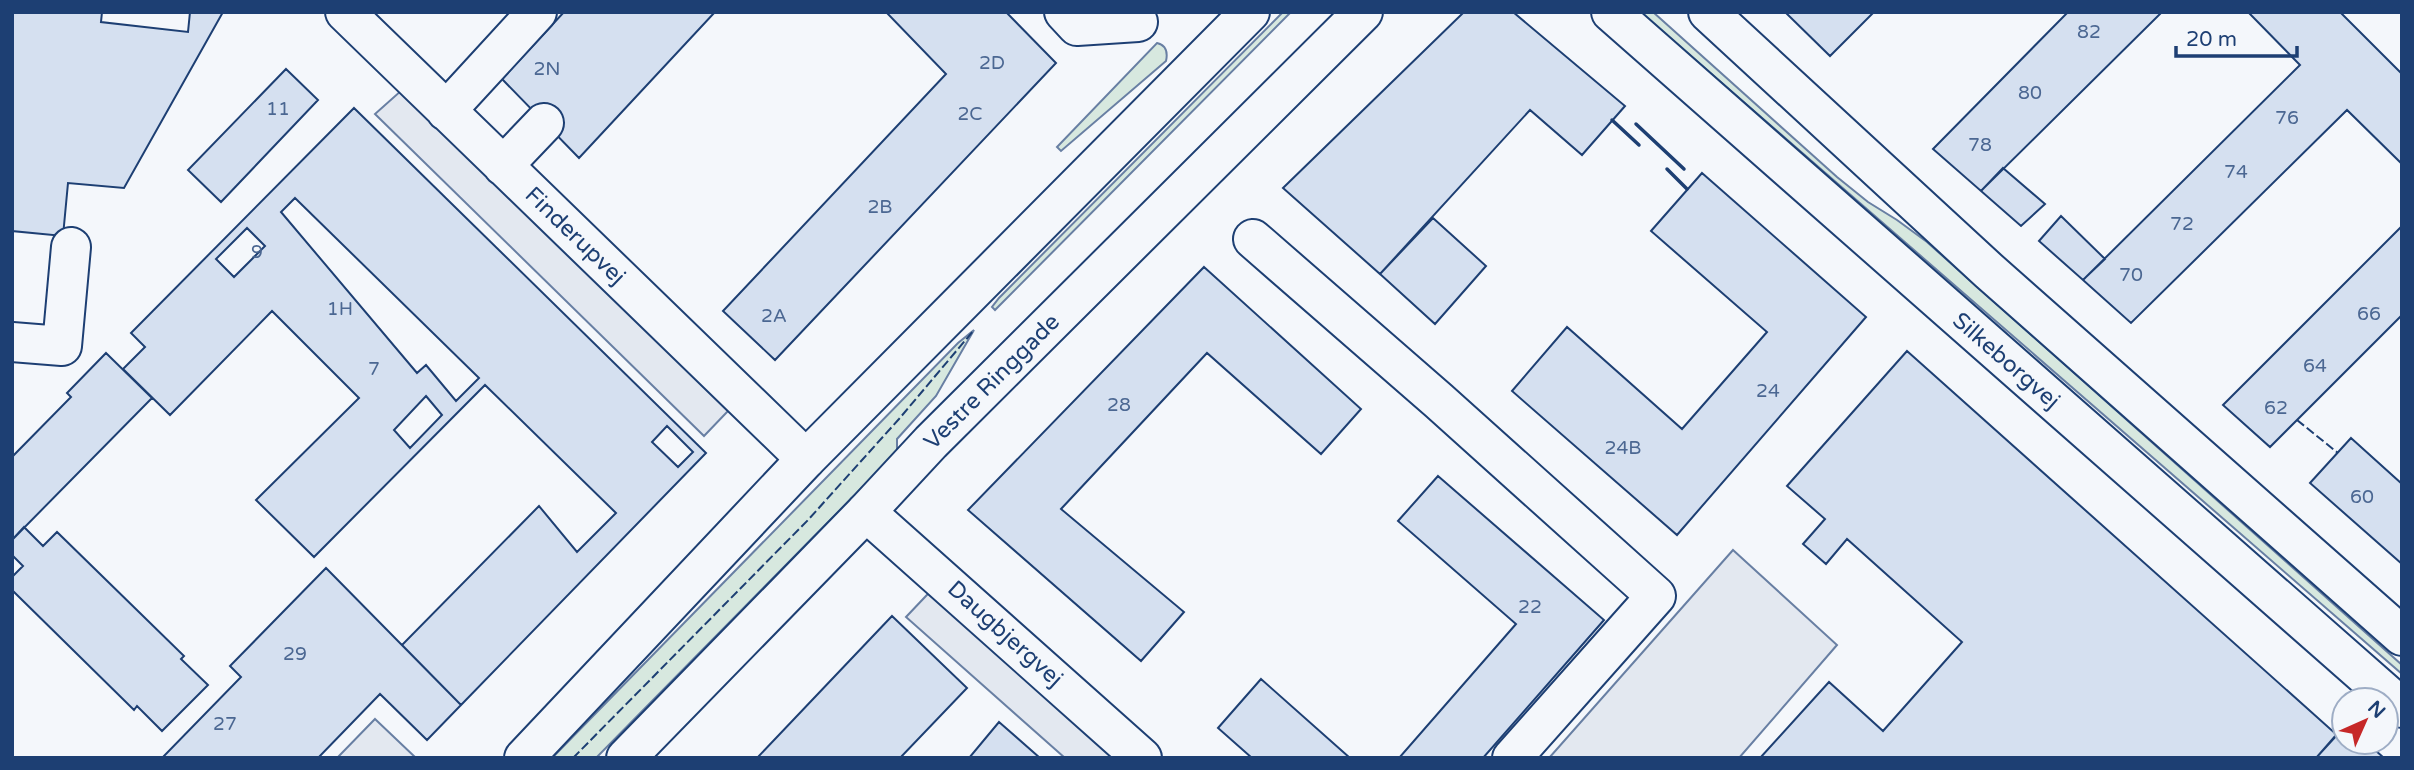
<svg xmlns="http://www.w3.org/2000/svg" width="2414" height="770" font-family="'Varela Round',sans-serif">
	<style>
		.green { fill: #d7e8df; stroke: #687fa3; stroke-width: 2 }
		.parking { fill: #e3e8f0; stroke: #687fa3; stroke-width: 2 }
		.building { fill: #d5e0f0; stroke: #1d3f73; stroke-width: 2; fill-rule: evenodd }
		.lines { fill: none; stroke-linecap: round; stroke-linejoin: round }
		.minor-casing { stroke: #1d3f73; stroke-width: 42 }
		.major-casing { stroke: #1d3f73; stroke-width: 42 }
		.minor { stroke: #f4f7fb; stroke-width: 38 }
		.major { stroke: #f4f7fb; stroke-width: 38 }
		.fence { stroke: #1d3f73; stroke-width: 2; stroke-dasharray: 9 3.5; stroke-linecap: butt }
		.wall { stroke: #1d3f73; stroke-width: 3.5 }
		.labels { text-anchor: middle; dominant-baseline: central; stroke-width: 5; stroke-linejoin: round; paint-order: stroke }
		.number-label { font-size: 19px; fill: #4b6792 }
		.street-label { font-size: 23px; fill: #1d3f73; stroke: #f4f7fb }
	</style>
	<rect width="100%" height="100%" fill="#f4f7fb"/>
	<path class="green" d="M 1283,12 L 1291,12 L 995,310 L 992,307 L 999,298 Z
		M 1640,12 L 1653,12 L 1837,177 L 1868,202 L 1897,220 L 1927,242 L 2402,665 L 2402,674 Z
		M 1157,43 C 1166,45 1168,52 1166,61 L 1061,151 L 1057,147 Z
		M 974,330 L 936,396 L 897,439 L 897,452 L 596,758 L 552,758 L 958,343 Z"/>
	<path class="parking" d="M 403,89 L 728,411 L 704,436 L 375,114 Z
		M 1733,550 L 1837,645 L 1739,758 L 1549,758 Z
		M 944,577 L 1148,758 L 1065,758 L 906,617 Z
		M 375,719 L 416,758 L 337,758 Z"/>
	<path class="building" d="M 12,12 L 102,12 L 101,22 L 188,32 L 190,12 L 223,12 L 124,188 L 68,183 L 63,236 L 12,231 Z
		M 564,12 L 715,12 L 579,158 L 502,79 Z
		M 886,12 L 1006,12 L 1056,63 L 775,360 L 723,311 L 946,74 Z
		M 1464,12 L 1513,12 L 1625,106 L 1582,155 L 1530,110 L 1380,274 L 1283,188 Z
		M 1785,12 L 1874,12 L 1830,56 Z
		M 2068,12 L 2162,12 L 1981,191 L 1933,149 Z
		M 2248,12 L 2340,12 L 2402,74 L 2402,164 L 2347,110 L 2131,323 L 2083,280 L 2300,65 Z
		M 286,69 L 318,100 L 221,202 L 188,170 Z
		M 354,108 L 706,453 L 461,705 L 402,645 L 539,506 L 577,552 L 616,513 L 485,385 L 314,557 L 256,500 L 359,398 L 272,311 L 170,415 L 123,369 L 145,347 L 131,333 ZM 295,198 L 479,378 L 456,401 L 426,365 L 417,373 L 281,212 ZM 247,228 L 265,246 L 234,277 L 216,259 ZM 426,396 L 442,415 L 410,448 L 394,430 ZM 667,426 L 693,452 L 678,467 L 652,442 Z
		M 2003,168 L 2045,204 L 2021,226 L 1981,191 Z
		M 1702,173 L 1866,317 L 1677,535 L 1512,391 L 1567,327 L 1682,429 L 1767,332 L 1651,231 Z
		M 2061,216 L 2105,259 L 2083,280 L 2039,241 Z
		M 1433,218 L 1486,266 L 1435,324 L 1380,274 Z
		M 2402,226 L 2402,315 L 2270,447 L 2223,405 Z
		M 1204,267 L 1361,409 L 1321,454 L 1207,353 L 1061,509 L 1184,612 L 1141,661 L 968,510 Z
		M 1907,351 L 2337,735 L 2316,758 L 1760,758 L 1829,682 L 1883,731 L 1962,642 L 1847,539 L 1826,564 L 1803,544 L 1825,519 L 1787,486 Z
		M 106,353 L 152,398 L 12,540 L 12,457 L 71,397 L 67,393 Z
		M 2351,438 L 2402,484 L 2402,564 L 2310,483 Z
		M 1438,476 L 1604,620 L 1483,758 L 1399,758 L 1516,624 L 1398,521 Z
		M 24,527 L 43,546 L 57,532 L 184,656 L 181,659 L 208,685 L 162,731 L 137,706 L 134,710 L 12,590 L 12,577 L 23,566 L 12,555 L 12,540 Z
		M 326,568 L 461,705 L 427,740 L 380,694 L 318,758 L 162,758 L 241,677 L 230,666 Z
		M 892,616 L 967,688 L 900,758 L 757,758 Z
		M 1261,679 L 1350,758 L 1252,758 L 1218,728 Z
		M 999,722 L 1040,758 L 969,758 Z
		M 2344,726 L 2344,742 L 2366,742 L 2384,758 L 2316,758 Z"/>
	<g class="lines">
		<g class="minor-casing">
			<path id="minor" d="M 345,12 L 806,459
				M 1064,12 L 1077,26 L 1138,22
				M 1611,12 L 2402,708
				M 1708,12 L 1989,271 L 2402,636
				M 446,111 L 537,12
				M 503,166 L 544,123
				M 1253,239 L 1439,401 L 1656,596 L 1512,758
				M 12,342 L 62,346 L 71,247
				M 866,512 L 1142,758"/>
		</g>
		<g class="major-casing">
			<path id="major" d="M 524,758 L 806,459 L 1250,12
				M 626,758 L 866,512 L 931,442 L 1363,12"/>
		</g>
		<use href="#minor" class="minor"/>
		<use href="#major" class="major"/>
		<path class="fence" d="M 2297,420 L 2338,453
			M 573,758 L 808,520 L 899,419 L 974,330"/>
		<path class="wall" d="M 1612,120 L 1639,145
			M 1636,124 L 1684,169
			M 1667,169 L 1687,189"/>
	</g>
	<g class="labels">
		<g class="number-label">
			<text x="2089" y="32">82</text>
			<text x="992" y="63">2D</text>
			<text x="547" y="69">2N</text>
			<text x="2030" y="93">80</text>
			<text x="278" y="109">11</text>
			<text x="970" y="114">2C</text>
			<text x="2287" y="118">76</text>
			<text x="1980" y="145">78</text>
			<text x="2236" y="172">74</text>
			<text x="880" y="207">2B</text>
			<text x="2182" y="224">72</text>
			<text x="257" y="252">9</text>
			<text x="2131" y="275">70</text>
			<text x="340" y="309">1H</text>
			<text x="2369" y="314">66</text>
			<text x="774" y="316">2A</text>
			<text x="2315" y="366">64</text>
			<text x="374" y="369">7</text>
			<text x="1768" y="391">24</text>
			<text x="1119" y="405">28</text>
			<text x="2276" y="408">62</text>
			<text x="1623" y="448">24B</text>
			<text x="2362" y="497">60</text>
			<text x="1530" y="607">22</text>
			<text x="295" y="654">29</text>
			<text x="225" y="724">27</text>
		</g>
		<g class="street-label">
			<text transform="translate(575 236) rotate(44)">Finderupvej</text>
			<text transform="translate(2006 361) rotate(41)">Silkeborgvej</text>
			<text transform="translate(992 382) rotate(-45)">Vestre Ringgade</text>
			<text transform="translate(1005 634) rotate(42)">Daugbjergvej</text>
		</g>
	</g>
	<rect width="2414" height="770" fill="none" stroke="#1d3f73" stroke-width="28"/>
	<g transform="translate(2365 721) rotate(45)"><circle r="33" fill="#f4f7fb" stroke="#9eadc5" stroke-width="2"/>
	<path d="M0-5L12 26L0 18L-12 26Z" fill="#c62828"/>
	<text y="-10" font-size="19" font-weight="bold" text-anchor="middle" fill="#1d3f73">N</text>
	</g>
	<path d="M2176 46v10h121v-10" fill="none" stroke="#1d3f73" stroke-width="3.5"/>
	<text x="2186" y="46" font-size="21" fill="#1d3f73" stroke="#f4f7fb" stroke-width="5" paint-order="stroke">20 m</text>
</svg>
